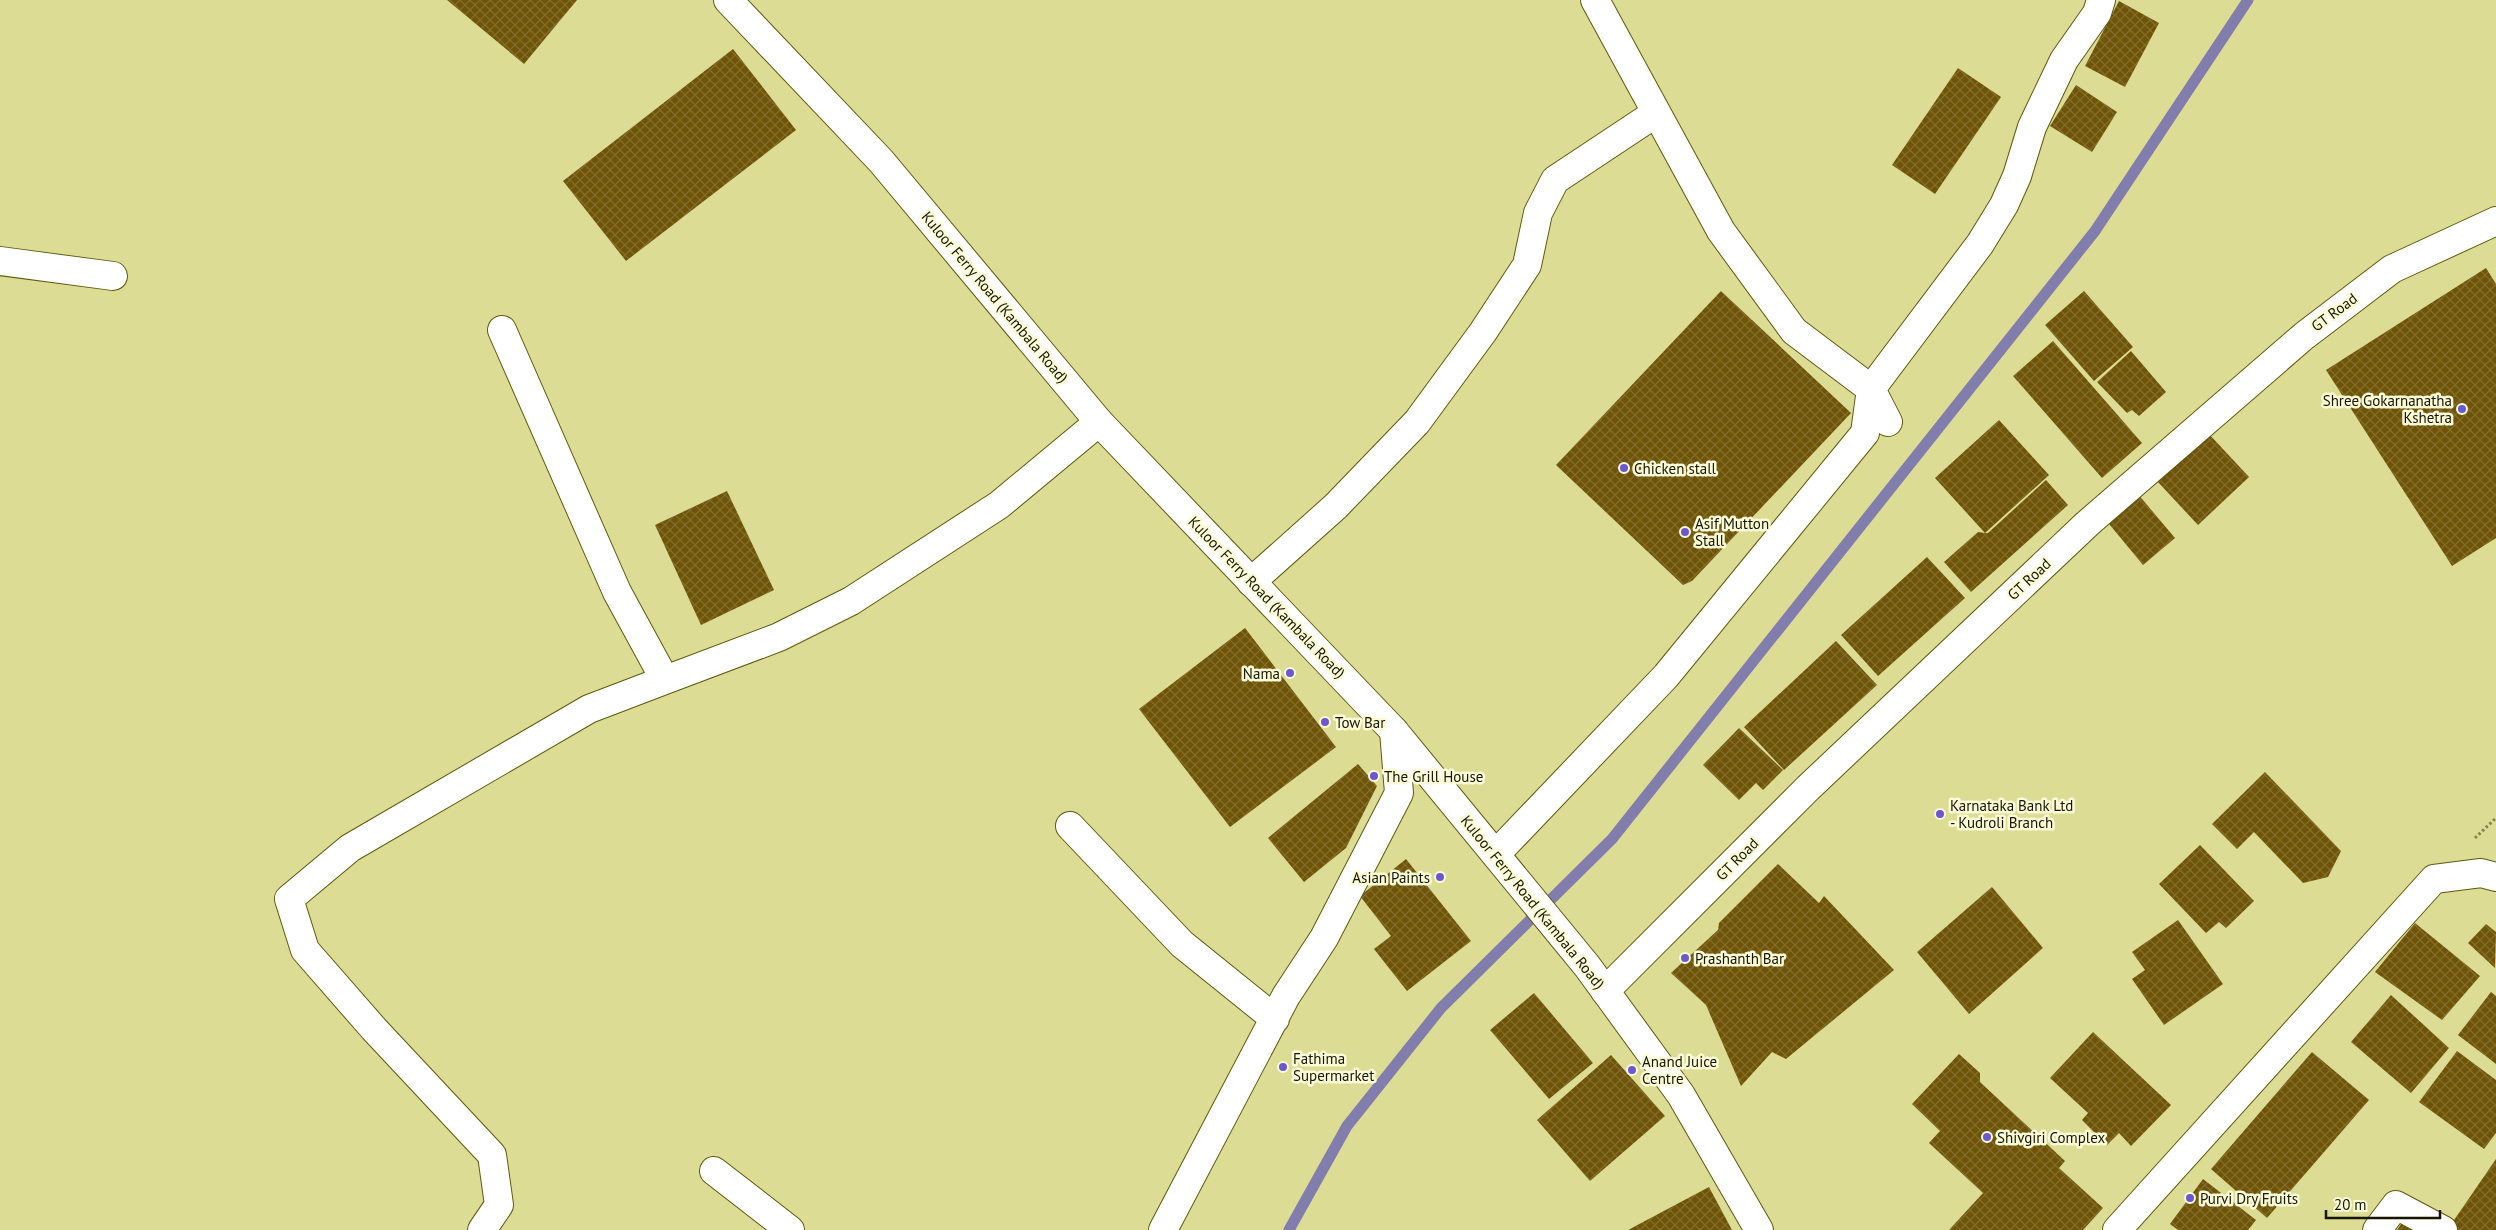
<svg xmlns="http://www.w3.org/2000/svg" width="2496" height="1230" font-family="'PT Sans',sans-serif">
	<style>
		.lines { fill: none; stroke-linecap: round; stroke-linejoin: round }
		.stream { stroke: #817dad; stroke-width: 11 }
		.building { fill: url(#building-cross-hatch) }
		.street-casing { stroke: #5d5a0c; stroke-width: 30 }
		.secondary-casing { stroke: #5d5a0c; stroke-width: 30 }
		.path { stroke: #828150; stroke-width: 3; stroke-dasharray: 2.5 2.5; stroke-linecap: butt }
		.street { stroke: #fff; stroke-width: 28 }
		.secondary { stroke: #fff; stroke-width: 28 }
		.poi-dot { fill: #6d57d1; stroke: #fbfbd7; stroke-width: 2 }
		.labels { text-anchor: middle; dominant-baseline: central; stroke-width: 5; stroke-linejoin: round; paint-order: stroke }
		.street-label { font-size: 15px; fill: #161500; stroke: #fbfbd7 }
		.poi-label { font-size: 15px; fill: #161500; stroke: #fbfbd7; text-anchor: start }
	</style>
	<defs>
		<pattern id="building-cross-hatch" width="8" height="8" patternUnits="userSpaceOnUse" patternTransform="scale(1.25)"><rect width="8" height="8" fill="#6e5404"/><path d="M0 0l8 8M0 8l8-8" fill="none" stroke="#816d30"/></pattern>
	</defs>
	<rect width="100%" height="100%" fill="#dddc94"/>
	<g class="lines">
		<path class="stream" d="M 1289,1230 L 1347,1126 L 1441,1008 L 1612,839 L 2095,231 L 2248,0"/>
	</g>
	<path class="building" d="M 447,0 L 577,0 L 524,64 Z
		M 2119,1 L 2159,23 L 2125,87 L 2085,66 Z
		M 733,49 L 796,130 L 626,261 L 563,181 Z
		M 1958,68 L 2001,97 L 1935,194 L 1892,165 Z
		M 2076,85 L 2117,112 L 2092,152 L 2050,126 Z
		M 2486,268 L 2496,284 L 2496,538 L 2452,566 L 2326,370 Z
		M 1721,291 L 1851,413 L 1692,581 L 1683,585 L 1556,465 Z
		M 2084,291 L 2133,347 L 2094,381 L 2045,325 Z
		M 2053,341 L 2142,443 L 2102,478 L 2013,376 Z
		M 2131,351 L 2166,392 L 2139,416 L 2132,410 L 2127,413 L 2097,382 Z
		M 1999,420 L 2049,475 L 1985,533 L 1988,533 L 2046,480 L 2068,505 L 1971,592 L 1944,562 L 1978,532 L 1985,533 L 1935,478 Z
		M 2208,433 L 2249,477 L 2198,525 L 2157,481 Z
		M 727,491 L 774,590 L 701,625 L 655,525 Z
		M 2137,493 L 2175,538 L 2143,565 L 2105,519 Z
		M 1927,557 L 1965,598 L 1878,676 L 1841,635 Z
		M 1245,628 L 1336,747 L 1230,827 L 1139,709 Z
		M 1836,641 L 1877,685 L 1784,770 L 1744,727 Z
		M 1739,728 L 1783,770 L 1763,790 L 1756,783 L 1739,800 L 1703,765 Z
		M 1358,764 L 1377,786 L 1346,848 L 1304,882 L 1268,838 Z
		M 2265,772 L 2341,851 L 2328,877 L 2303,883 L 2254,832 L 2237,849 L 2212,824 Z
		M 2200,845 L 2254,901 L 2226,928 L 2219,922 L 2206,933 L 2159,884 Z
		M 1406,859 L 1471,941 L 1407,991 L 1374,949 L 1391,936 L 1360,896 Z
		M 1778,864 L 1819,903 L 1824,896 L 1894,970 L 1786,1059 L 1772,1052 L 1741,1086 L 1706,1005 L 1671,973 L 1718,930 L 1719,923 Z
		M 1992,887 L 2043,948 L 1969,1014 L 1917,952 Z
		M 2178,920 L 2223,984 L 2164,1025 L 2132,979 L 2145,970 L 2132,952 Z
		M 2415,923 L 2480,976 L 2442,1020 L 2375,972 Z
		M 2486,924 L 2496,932 L 2495,968 L 2468,943 Z
		M 2491,992 L 2496,996 L 2496,1064 L 2458,1035 Z
		M 1534,993 L 1593,1063 L 1549,1099 L 1490,1030 Z
		M 2391,995 L 2449,1048 L 2411,1093 L 2351,1042 Z
		M 2093,1032 L 2171,1105 L 2131,1146 L 2119,1133 L 2107,1145 L 2082,1120 L 2088,1113 L 2050,1078 Z
		M 2457,1051 L 2496,1080 L 2496,1133 L 2484,1149 L 2419,1102 Z
		M 2312,1052 L 2369,1100 L 2267,1218 L 2211,1169 Z
		M 1959,1054 L 1980,1073 L 1980,1082 L 2065,1161 L 2059,1168 L 2103,1208 L 2083,1230 L 1949,1230 L 1983,1193 L 1929,1143 L 1940,1131 L 1912,1104 Z
		M 1611,1055 L 1665,1116 L 1590,1181 L 1537,1120 Z
		M 2496,1159 L 2496,1230 L 2456,1230 L 2450,1226 Z
		M 2203,1179 L 2256,1220 L 2248,1230 L 2178,1230 L 2170,1224 Z
		M 1709,1187 L 1732,1230 L 1628,1230 Z
		M 2407,1216 L 2428,1230 L 2397,1230 Z"/>
	<g class="lines">
		<g class="street-casing">
			<path id="street" d="M 1595,0 L 1721,231 L 1794,331 L 1871,389 L 1888,422
				M 0,261 L 113,276
				M 502,330 L 617,592 L 665,680 L 779,637 L 851,601 L 999,505 L 1099,422
				M 1251,582 L 1336,506 L 1417,422 L 1483,332 L 1527,265 L 1538,213 L 1555,180 L 1656,113
				M 1070,826 L 1182,944 L 1275,1019
				M 1496,854 L 1666,676 L 1865,433 L 1871,389 L 1980,244 L 2004,205 L 2017,176 L 2032,127 L 2064,60 L 2097,13 L 2101,0
				M 1605,991 L 1808,788 L 2087,524 L 2304,336 L 2392,269 L 2496,221
				M 714,1171 L 790,1230
				M 482,1230 L 499,1205 L 492,1155 L 374,1029 L 305,950 L 289,899 L 350,848 L 589,709 L 665,680
				M 1163,1230 L 1286,996 L 1324,938 L 1399,793 L 1394,731
				M 2117,1230 L 2434,879 L 2481,873 L 2496,877
				M 2377,1230 L 2396,1205 L 2443,1230"/>
		</g>
		<g class="secondary-casing">
			<path id="secondary" d="M 728,0 L 881,161 L 1099,422 L 1394,731 L 1587,966 L 1681,1095 L 1759,1230"/>
		</g>
		<path class="path" d="M 2475,838 L 2496,818"/>
		<use href="#street" class="street"/>
		<use href="#secondary" class="secondary"/>
	</g>
	<g class="poi-dot">
		<circle cx="2462" cy="409" r="5"/>
		<circle cx="1624" cy="468" r="5"/>
		<circle cx="1685" cy="532" r="5"/>
		<circle cx="1290" cy="673" r="5"/>
		<circle cx="1325" cy="722" r="5"/>
		<circle cx="1374" cy="776" r="5"/>
		<circle cx="1940" cy="814" r="5"/>
		<circle cx="1440" cy="877" r="5"/>
		<circle cx="1685" cy="958" r="5"/>
		<circle cx="1283" cy="1067" r="5"/>
		<circle cx="1632" cy="1070" r="5"/>
		<circle cx="1987" cy="1137" r="5"/>
		<circle cx="2190" cy="1198" r="5"/>
	</g>
	<g class="labels">
		<g class="street-label">
			<text transform="translate(995 297) rotate(50)">Kuloor Ferry Road (Kambala Road)</text>
			<text transform="translate(2334 312) rotate(-37)">GT Road</text>
			<text transform="translate(2029 579) rotate(-43)">GT Road</text>
			<text transform="translate(1267 597) rotate(46)">Kuloor Ferry Road (Kambala Road)</text>
			<text transform="translate(1737 859) rotate(-45)">GT Road</text>
			<text transform="translate(1533 902) rotate(51)">Kuloor Ferry Road (Kambala Road)</text>
		</g>
		<g class="poi-label">
			<text x="2452" y="400" text-anchor="end">Shree Gokarnanatha<tspan x="2452" dy="17">Kshetra</tspan></text>
			<text x="1634" y="468">Chicken stall</text>
			<text x="1695" y="523">Asif Mutton<tspan x="1695" dy="17">Stall</tspan></text>
			<text x="1280" y="673" text-anchor="end">Nama</text>
			<text x="1335" y="722">Tow Bar</text>
			<text x="1384" y="776">The Grill House</text>
			<text x="1950" y="805">Karnataka Bank Ltd<tspan x="1950" dy="17">- Kudroli Branch</tspan></text>
			<text x="1430" y="877" text-anchor="end">Asian Paints</text>
			<text x="1695" y="958">Prashanth Bar</text>
			<text x="1293" y="1058">Fathima<tspan x="1293" dy="17">Supermarket</tspan></text>
			<text x="1642" y="1061">Anand Juice<tspan x="1642" dy="17">Centre</tspan></text>
			<text x="1997" y="1137">Shivgiri Complex</text>
			<text x="2200" y="1198">Purvi Dry Fruits</text>
		</g>
	</g>
	<path d="M2326 1210v8h114v-8" fill="none" stroke="#161500" stroke-width="2.5"/>
	<text x="2334" y="1210" font-size="15" fill="#161500" stroke="#fbfbd7" stroke-width="4" paint-order="stroke">20 m</text>
</svg>
